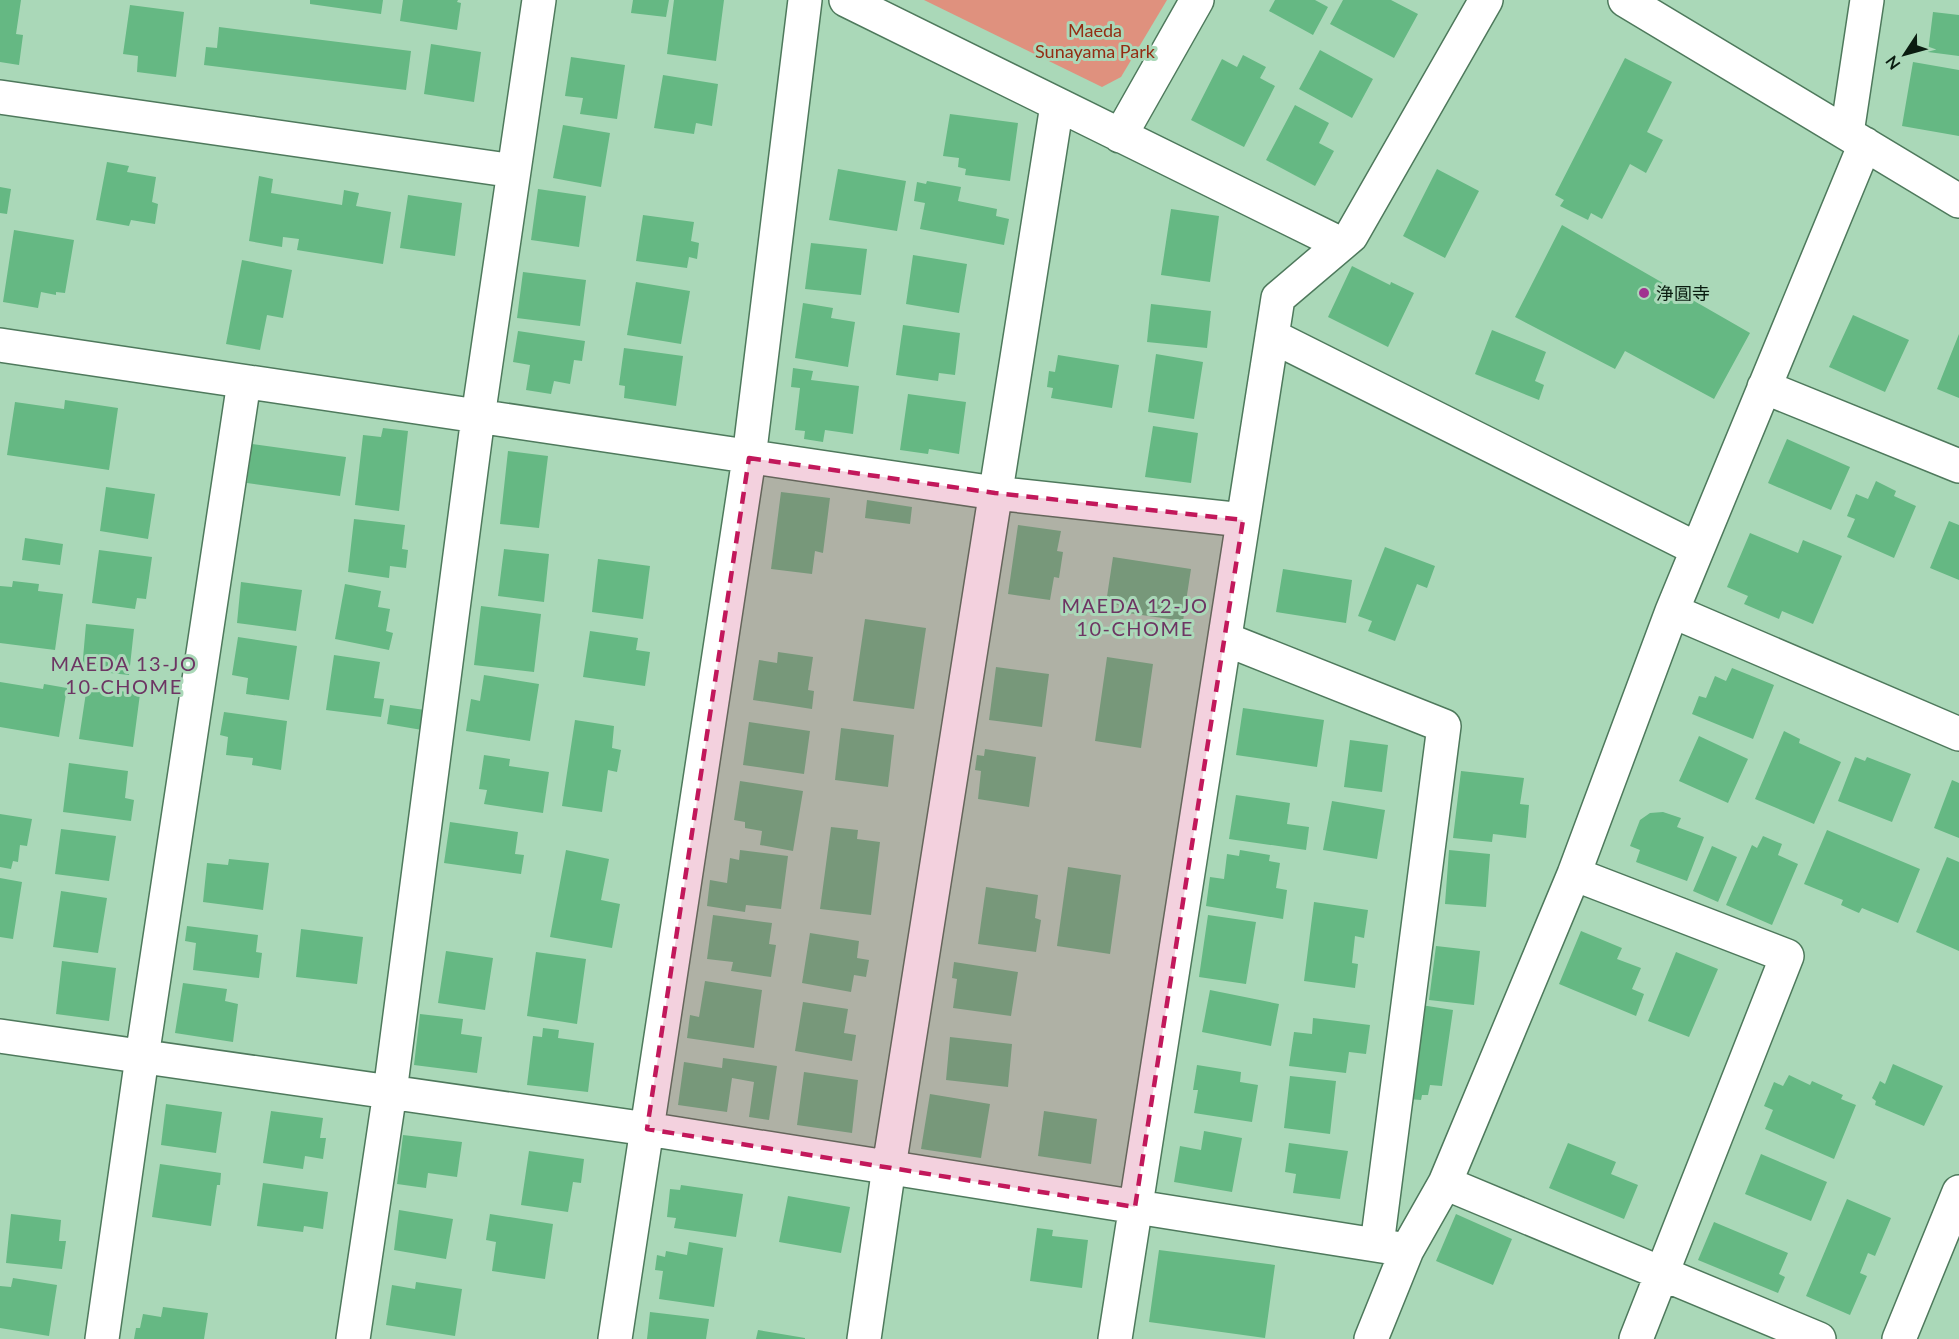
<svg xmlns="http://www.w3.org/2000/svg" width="1959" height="1339" font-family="Lato,'Noto Sans JP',sans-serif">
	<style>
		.green { fill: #df917e }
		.building { fill: #65b883 }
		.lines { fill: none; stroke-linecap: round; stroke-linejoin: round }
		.street-casing { stroke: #4e795c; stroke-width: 36 }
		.street { stroke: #fff; stroke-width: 33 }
		.marked { fill: #c2185b; fill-opacity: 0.2; stroke: #c2185b; stroke-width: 4.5; stroke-dasharray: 12 8; stroke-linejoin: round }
		.poi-dot { fill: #a13290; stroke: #aad8b8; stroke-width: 2 }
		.labels { text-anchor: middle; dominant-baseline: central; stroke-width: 6; stroke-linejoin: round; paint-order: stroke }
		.park-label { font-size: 18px; fill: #942c13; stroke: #aad8b8 }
		.poi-label { font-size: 18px; fill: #0a1c10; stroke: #aad8b8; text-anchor: start }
		.neighbourhood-label { font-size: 20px; letter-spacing: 1.5px; fill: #6d3563; stroke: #aad8b8 }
	</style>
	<rect width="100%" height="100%" fill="#aad8b8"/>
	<path class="green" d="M 924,0 L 1167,0 L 1121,77 L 1102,87 Z"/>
	<path class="building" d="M 0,0 L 21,0 L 16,34 L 23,35 L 19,65 L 0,62 Z
		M 310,0 L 383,0 L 381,14 L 310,4 Z
		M 403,0 L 458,0 L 457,2 L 461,3 L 457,30 L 400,21 Z
		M 633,0 L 669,0 L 666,17 L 631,13 Z
		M 674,0 L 724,0 L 716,61 L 667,54 Z
		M 1275,0 L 1315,0 L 1328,7 L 1313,35 L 1269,11 Z
		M 1343,0 L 1391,0 L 1418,14 L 1394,58 L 1330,24 Z
		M 130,5 L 184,12 L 176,77 L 137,72 L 138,56 L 123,54 Z
		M 1933,12 L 1959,15 L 1959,56 L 1928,52 Z
		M 219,27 L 411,51 L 406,90 L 204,65 L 206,47 L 217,48 Z
		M 431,44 L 481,52 L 474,102 L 424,94 Z
		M 1320,50 L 1373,79 L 1352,118 L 1299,89 Z
		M 1243,55 L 1266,67 L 1260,78 L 1275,86 L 1244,147 L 1191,120 L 1222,59 L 1237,67 Z
		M 571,57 L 625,65 L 617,119 L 580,114 L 583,98 L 565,96 Z
		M 1625,58 L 1672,82 L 1647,132 L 1663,140 L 1646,173 L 1630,164 L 1602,219 L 1591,213 L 1588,220 L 1560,206 L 1564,200 L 1555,195 Z
		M 1913,62 L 1959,70 L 1959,136 L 1902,126 Z
		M 663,75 L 718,84 L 712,126 L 696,123 L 694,134 L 654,128 Z
		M 1295,105 L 1329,123 L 1319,143 L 1334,151 L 1315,186 L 1266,160 Z
		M 950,114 L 1018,123 L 1010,181 L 965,175 L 966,169 L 958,167 L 959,158 L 943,156 Z
		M 563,125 L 610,133 L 601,187 L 553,178 Z
		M 107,162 L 129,166 L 127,172 L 156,177 L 152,202 L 158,204 L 155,224 L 131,220 L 129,226 L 96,220 Z
		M 838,169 L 906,181 L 897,231 L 829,220 Z
		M 1437,169 L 1479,191 L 1445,258 L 1403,236 Z
		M 259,176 L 273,179 L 271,193 L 342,205 L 344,190 L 359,193 L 356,206 L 391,212 L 383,264 L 297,250 L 299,239 L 283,237 L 282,247 L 249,241 Z
		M 927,181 L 961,187 L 958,201 L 997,209 L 996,216 L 1009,219 L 1004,245 L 920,229 L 925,203 L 914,201 L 917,182 L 926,184 Z
		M 0,187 L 11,189 L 7,214 L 0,213 Z
		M 538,189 L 586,196 L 579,247 L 531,240 Z
		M 408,195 L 462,203 L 455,256 L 400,248 Z
		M 1171,209 L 1219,216 L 1210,282 L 1161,275 Z
		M 643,215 L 694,222 L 691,241 L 699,243 L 697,259 L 689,257 L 687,268 L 636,261 Z
		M 1562,225 L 1750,333 L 1714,399 L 1625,351 L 1615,369 L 1515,317 Z
		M 14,230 L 74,240 L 65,293 L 56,292 L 56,295 L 41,292 L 38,308 L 3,302 Z
		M 811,243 L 867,249 L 861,295 L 805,289 Z
		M 913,255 L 967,264 L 959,313 L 906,304 Z
		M 242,260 L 292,270 L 283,318 L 267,315 L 260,350 L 226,344 Z
		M 1352,266 L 1390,285 L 1391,282 L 1414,293 L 1388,347 L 1328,317 Z
		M 523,272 L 586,280 L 580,326 L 517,318 Z
		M 636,282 L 690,291 L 681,344 L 627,335 Z
		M 803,303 L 833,308 L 831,318 L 855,322 L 848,367 L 795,358 Z
		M 1151,304 L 1211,311 L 1207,348 L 1147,342 Z
		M 1853,315 L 1909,340 L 1885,392 L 1829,367 Z
		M 903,325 L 960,333 L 955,375 L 939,373 L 938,381 L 896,375 Z
		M 1492,330 L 1546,352 L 1535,381 L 1544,385 L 1539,400 L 1475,374 Z
		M 518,331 L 585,341 L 582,361 L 574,360 L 570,384 L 554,381 L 551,394 L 526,390 L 530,365 L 513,362 Z
		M 1959,334 L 1959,398 L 1937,389 Z
		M 624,348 L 683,356 L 676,406 L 624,398 L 625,386 L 619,385 Z
		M 1156,354 L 1203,362 L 1194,419 L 1148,412 Z
		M 1058,355 L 1119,365 L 1112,408 L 1051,398 L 1053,388 L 1047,387 L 1049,371 L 1055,372 Z
		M 793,368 L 813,371 L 811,380 L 859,386 L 853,434 L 825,430 L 823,442 L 804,439 L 805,431 L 795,430 L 800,388 L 791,387 Z
		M 908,394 L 966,402 L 959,454 L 929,449 L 928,454 L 900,450 Z
		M 65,400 L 118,408 L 109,470 L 7,455 L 15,402 L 64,409 Z
		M 1153,426 L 1198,433 L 1191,483 L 1145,477 Z
		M 383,428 L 408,431 L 399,511 L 355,505 L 363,435 L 381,437 Z
		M 1787,439 L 1850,467 L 1831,510 L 1768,483 Z
		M 252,444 L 346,457 L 340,496 L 247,483 Z
		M 508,451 L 548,456 L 539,528 L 500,524 Z
		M 1876,481 L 1896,491 L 1894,496 L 1916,506 L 1894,558 L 1847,537 L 1855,519 L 1847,516 L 1856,494 L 1868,499 Z
		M 106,487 L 155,494 L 148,539 L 100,531 Z
		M 781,492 L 830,498 L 823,553 L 815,551 L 812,574 L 771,569 Z
		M 867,500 L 912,507 L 910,524 L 865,518 Z
		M 354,519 L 405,525 L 402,549 L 408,550 L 406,568 L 390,566 L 389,578 L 348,572 Z
		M 1949,521 L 1959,525 L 1959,580 L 1930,568 Z
		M 1018,525 L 1061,531 L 1057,551 L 1063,552 L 1059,578 L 1054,577 L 1050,600 L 1008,594 Z
		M 1750,533 L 1798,553 L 1803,540 L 1842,556 L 1813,624 L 1782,611 L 1779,619 L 1744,604 L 1748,596 L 1727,587 Z
		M 25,538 L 63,544 L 60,565 L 22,560 Z
		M 1385,547 L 1435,566 L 1427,588 L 1417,584 L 1395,641 L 1368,631 L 1372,621 L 1358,616 Z
		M 504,549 L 549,554 L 544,602 L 498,596 Z
		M 99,550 L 152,557 L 146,599 L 137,598 L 135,609 L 92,603 Z
		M 1113,557 L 1191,569 L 1183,621 L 1128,613 L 1129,607 L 1106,603 Z
		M 598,559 L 650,566 L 643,619 L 592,612 Z
		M 1283,569 L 1352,580 L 1346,623 L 1276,612 Z
		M 13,581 L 39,584 L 38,591 L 63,594 L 55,650 L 0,643 L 0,586 L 12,587 Z
		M 241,582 L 302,590 L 296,631 L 237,623 Z
		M 345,584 L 381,591 L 378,607 L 390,609 L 386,631 L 393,633 L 389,650 L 335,639 Z
		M 481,606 L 541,614 L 534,672 L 474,665 Z
		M 865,619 L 926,628 L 914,709 L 853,701 Z
		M 86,624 L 134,629 L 129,675 L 82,670 Z
		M 590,631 L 638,638 L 636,650 L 650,652 L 645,686 L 583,677 Z
		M 238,637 L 297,646 L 289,700 L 246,694 L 248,678 L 232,675 Z
		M 778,652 L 813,657 L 808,690 L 814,691 L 812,709 L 753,700 L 759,660 L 777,663 Z
		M 334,655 L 380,662 L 374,698 L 384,699 L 381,717 L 326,710 Z
		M 1107,657 L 1153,664 L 1141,748 L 1095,741 Z
		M 996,667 L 1049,674 L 1042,727 L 989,720 Z
		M 1732,668 L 1774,685 L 1753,739 L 1692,714 L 1699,696 L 1706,698 L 1715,676 L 1726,681 Z
		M 484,675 L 539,684 L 530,741 L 466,731 L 471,699 L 480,701 Z
		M 0,682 L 43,689 L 44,684 L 67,688 L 59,737 L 0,727 Z
		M 87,686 L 140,694 L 133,747 L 79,739 Z
		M 390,705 L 425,710 L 422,730 L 387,724 Z
		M 1243,708 L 1324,720 L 1317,767 L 1236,755 Z
		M 224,712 L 287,721 L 281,770 L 252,765 L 253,758 L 226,755 L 228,737 L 220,735 Z
		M 575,720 L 614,726 L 612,748 L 621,750 L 617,772 L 608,770 L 602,812 L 562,806 Z
		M 749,722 L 810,731 L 804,774 L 743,765 Z
		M 841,728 L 894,735 L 888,787 L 835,780 Z
		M 1784,731 L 1800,739 L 1799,743 L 1841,762 L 1814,824 L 1755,799 Z
		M 1699,736 L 1748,759 L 1728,803 L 1679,781 Z
		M 1350,740 L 1388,745 L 1382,792 L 1344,787 Z
		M 985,749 L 1036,757 L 1029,807 L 978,799 L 981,771 L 975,770 L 977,755 L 984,756 Z
		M 484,755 L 510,759 L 509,766 L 549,772 L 543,813 L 484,804 L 487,790 L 479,789 Z
		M 1855,757 L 1865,761 L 1867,757 L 1911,774 L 1892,822 L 1838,801 Z
		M 69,763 L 128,771 L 125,798 L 134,800 L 131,821 L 63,812 Z
		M 1461,771 L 1524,778 L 1520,804 L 1529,805 L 1526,838 L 1493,834 L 1492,842 L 1453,838 Z
		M 1952,780 L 1959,783 L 1959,838 L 1934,828 Z
		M 740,781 L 803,791 L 793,851 L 760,845 L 762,831 L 745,828 L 745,822 L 734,820 Z
		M 1236,795 L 1290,803 L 1287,824 L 1309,827 L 1306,850 L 1229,839 Z
		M 1332,801 L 1385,810 L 1377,859 L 1323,850 Z
		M 1663,812 L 1681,818 L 1677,827 L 1704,837 L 1687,881 L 1636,862 L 1640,850 L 1630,846 L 1640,820 L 1650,813 Z
		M 0,814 L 32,819 L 27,846 L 20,845 L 18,862 L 13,861 L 11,869 L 0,867 Z
		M 450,822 L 518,832 L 515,854 L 524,855 L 521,874 L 444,863 Z
		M 831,827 L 858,830 L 857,839 L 880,842 L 871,915 L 820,909 Z
		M 61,829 L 116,836 L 109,881 L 55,874 Z
		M 1827,830 L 1920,869 L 1898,923 L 1862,908 L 1859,913 L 1841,905 L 1843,900 L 1804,884 Z
		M 1763,836 L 1782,844 L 1778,855 L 1798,864 L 1772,925 L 1726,905 L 1752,845 L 1757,848 Z
		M 1712,846 L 1737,857 L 1718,902 L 1693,891 Z
		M 566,850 L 609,859 L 601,900 L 620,904 L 612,948 L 550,937 Z
		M 740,850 L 788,856 L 781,909 L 746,905 L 745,912 L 707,906 L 710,880 L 727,883 L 730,858 L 739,860 Z
		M 1240,850 L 1270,855 L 1269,861 L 1280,863 L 1276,888 L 1287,890 L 1283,919 L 1206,906 L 1210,877 L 1224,879 L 1227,854 L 1239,856 Z
		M 1449,850 L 1490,854 L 1486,907 L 1445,904 Z
		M 1947,857 L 1959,862 L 1959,951 L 1916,932 Z
		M 229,859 L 269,863 L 263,910 L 203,902 L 207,863 L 228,865 Z
		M 1068,867 L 1121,875 L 1110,954 L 1057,946 Z
		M 0,878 L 22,882 L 13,939 L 0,937 Z
		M 986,887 L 1038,895 L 1035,918 L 1041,920 L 1036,952 L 978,944 Z
		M 61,891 L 107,898 L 98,953 L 53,947 Z
		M 1314,902 L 1368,910 L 1364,938 L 1355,936 L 1352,963 L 1358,964 L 1355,988 L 1304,981 Z
		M 713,915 L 772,923 L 769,944 L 776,945 L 771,977 L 731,971 L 733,962 L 707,959 Z
		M 1208,915 L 1256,922 L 1246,984 L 1199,977 Z
		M 187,926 L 258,935 L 256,952 L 262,953 L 259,978 L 193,970 L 196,943 L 185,941 Z
		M 301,929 L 363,937 L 357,984 L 296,977 Z
		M 1581,931 L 1622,948 L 1617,959 L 1641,968 L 1632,989 L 1644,994 L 1636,1016 L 1559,984 Z
		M 810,933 L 859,941 L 857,958 L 869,960 L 866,977 L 854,975 L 851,992 L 802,983 Z
		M 1436,946 L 1480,951 L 1474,1005 L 1429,1000 Z
		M 446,951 L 493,958 L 485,1010 L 438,1003 Z
		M 536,952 L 586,959 L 577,1024 L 527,1016 Z
		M 1676,952 L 1718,969 L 1689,1037 L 1648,1021 Z
		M 62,961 L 116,968 L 109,1021 L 56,1014 Z
		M 954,962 L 1018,972 L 1011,1016 L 953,1008 L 957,979 L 952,978 Z
		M 705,981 L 762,990 L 754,1048 L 687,1038 L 690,1015 L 699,1017 Z
		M 183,983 L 227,989 L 225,1001 L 238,1004 L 233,1042 L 175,1033 Z
		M 1210,990 L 1279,1004 L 1271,1046 L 1202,1032 Z
		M 803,1002 L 848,1009 L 844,1033 L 856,1035 L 852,1061 L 795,1051 Z
		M 1421,1005 L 1453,1010 L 1442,1086 L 1430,1085 L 1428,1095 L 1422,1095 L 1421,1100 L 1408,1099 Z
		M 420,1014 L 463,1019 L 461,1034 L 482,1037 L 477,1073 L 414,1065 Z
		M 1313,1018 L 1370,1025 L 1366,1054 L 1349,1052 L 1346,1073 L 1289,1066 L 1294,1032 L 1312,1034 Z
		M 543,1028 L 559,1030 L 558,1038 L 594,1043 L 588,1092 L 527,1085 L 533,1036 L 542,1037 Z
		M 950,1037 L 1012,1044 L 1008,1087 L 946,1080 Z
		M 723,1058 L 777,1066 L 769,1120 L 749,1117 L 754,1082 L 732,1078 L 727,1112 L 678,1105 L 684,1062 L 722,1068 Z
		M 1893,1064 L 1943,1086 L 1924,1126 L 1875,1105 L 1876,1101 L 1872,1098 L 1880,1081 L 1885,1084 Z
		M 1197,1065 L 1241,1072 L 1240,1082 L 1258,1085 L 1252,1122 L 1194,1113 L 1198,1090 L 1193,1090 Z
		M 804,1072 L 858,1080 L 852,1133 L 797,1125 Z
		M 1789,1075 L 1810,1085 L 1812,1081 L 1843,1095 L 1841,1099 L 1856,1105 L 1834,1159 L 1765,1129 L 1773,1110 L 1764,1106 L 1774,1082 L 1783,1086 Z
		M 1290,1076 L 1336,1081 L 1330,1134 L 1284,1128 Z
		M 930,1094 L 990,1104 L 981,1158 L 921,1149 Z
		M 166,1104 L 222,1112 L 216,1153 L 161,1145 Z
		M 271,1111 L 323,1118 L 320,1138 L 326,1138 L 323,1159 L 305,1156 L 303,1169 L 263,1163 Z
		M 1044,1111 L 1097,1119 L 1091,1164 L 1038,1156 Z
		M 1204,1131 L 1242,1138 L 1232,1192 L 1174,1182 L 1180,1146 L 1201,1150 Z
		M 403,1135 L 462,1142 L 457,1177 L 428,1173 L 426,1188 L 397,1184 Z
		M 1289,1143 L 1348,1151 L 1340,1199 L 1293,1193 L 1296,1174 L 1285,1172 Z
		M 1568,1143 L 1616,1162 L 1611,1174 L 1638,1185 L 1624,1219 L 1549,1188 Z
		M 529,1151 L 584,1159 L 581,1183 L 573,1182 L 568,1212 L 521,1205 Z
		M 1761,1154 L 1827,1182 L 1811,1221 L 1745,1194 Z
		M 160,1164 L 221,1173 L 220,1185 L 217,1185 L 211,1226 L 152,1217 Z
		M 263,1183 L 328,1192 L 323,1229 L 304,1226 L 303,1232 L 257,1226 Z
		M 681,1185 L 743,1194 L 736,1237 L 674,1228 L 676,1218 L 667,1217 L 670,1189 L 680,1190 Z
		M 788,1196 L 850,1207 L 841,1253 L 779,1242 Z
		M 1847,1199 L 1891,1218 L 1875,1256 L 1868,1253 L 1860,1273 L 1867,1276 L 1850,1315 L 1806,1296 Z
		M 399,1210 L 453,1219 L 446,1259 L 394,1250 Z
		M 11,1214 L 61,1220 L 59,1241 L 66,1241 L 62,1269 L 6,1263 Z
		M 490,1214 L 553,1224 L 545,1279 L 492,1271 L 496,1242 L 486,1240 Z
		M 1456,1214 L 1512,1239 L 1493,1285 L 1436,1261 Z
		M 1714,1222 L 1788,1253 L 1779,1274 L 1785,1277 L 1778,1293 L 1698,1260 Z
		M 1037,1228 L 1053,1230 L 1052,1236 L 1088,1240 L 1082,1288 L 1030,1281 Z
		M 689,1242 L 723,1248 L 714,1307 L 659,1299 L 663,1271 L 655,1270 L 657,1255 L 665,1257 L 666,1251 L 687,1255 Z
		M 1159,1250 L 1275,1265 L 1265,1338 L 1149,1322 Z
		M 13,1278 L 57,1285 L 49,1336 L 0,1328 L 0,1286 L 11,1287 Z
		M 416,1282 L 462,1289 L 455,1336 L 386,1325 L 392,1285 L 415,1289 Z
		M 163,1307 L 208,1313 L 204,1339 L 134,1339 L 136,1328 L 140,1328 L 143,1314 L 161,1317 Z
		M 650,1312 L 709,1319 L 706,1339 L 647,1339 Z
		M 758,1330 L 805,1338 L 805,1339 L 756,1339 Z"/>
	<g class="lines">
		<g class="street-casing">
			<path id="street" d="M 846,0 L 1341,244
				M 1625,0 L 1959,201
				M 0,97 L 514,171
				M 1847,133 L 1867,0
				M 1120,136 L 1197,0
				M 1272,336 L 1697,549
				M 0,345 L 995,493 L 1243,520
				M 1764,387 L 1959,466
				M 1672,611 L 1959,734
				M 1225,639 L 1444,726 L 1377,1245
				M 1574,874 L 1787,956 L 1636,1339
				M 0,1036 L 647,1129 L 1407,1250
				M 1445,1183 L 1819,1339
				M 102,1339 L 142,1057 L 244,382
				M 353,1339 L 390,1092 L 478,417 L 539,0
				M 615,1339 L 749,458 L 805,0
				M 864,1339 L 889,1167 L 1057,105
				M 1115,1339 L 1278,298 L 1351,236 L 1486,0
				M 1371,1339 L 1407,1250 L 1445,1183 L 1574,874 L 1672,611 L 1865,144
				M 1899,1339 L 1959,1192"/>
		</g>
		<use href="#street" class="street"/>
	</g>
	<path class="marked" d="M 749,458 L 995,493 L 1243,520 L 1135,1207 L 647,1129 Z"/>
	<circle class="poi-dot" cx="1644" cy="293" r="6"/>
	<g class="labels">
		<g class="park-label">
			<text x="1095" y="30">Maeda<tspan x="1095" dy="21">Sunayama Park</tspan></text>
		</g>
		<g class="poi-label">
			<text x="1656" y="293">浄圓寺</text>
		</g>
		<g class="neighbourhood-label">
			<text x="1135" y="605">MAEDA 12-JO<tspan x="1135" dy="23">10-CHOME</tspan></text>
			<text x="124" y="663">MAEDA 13-JO<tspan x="124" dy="23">10-CHOME</tspan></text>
		</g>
	</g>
	<g transform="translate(1905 54) rotate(234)" stroke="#aad8b8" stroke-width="4.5" paint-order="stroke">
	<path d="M0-4.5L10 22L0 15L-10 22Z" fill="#0a1c10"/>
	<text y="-9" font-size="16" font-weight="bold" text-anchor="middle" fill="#0a1c10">N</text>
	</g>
</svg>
